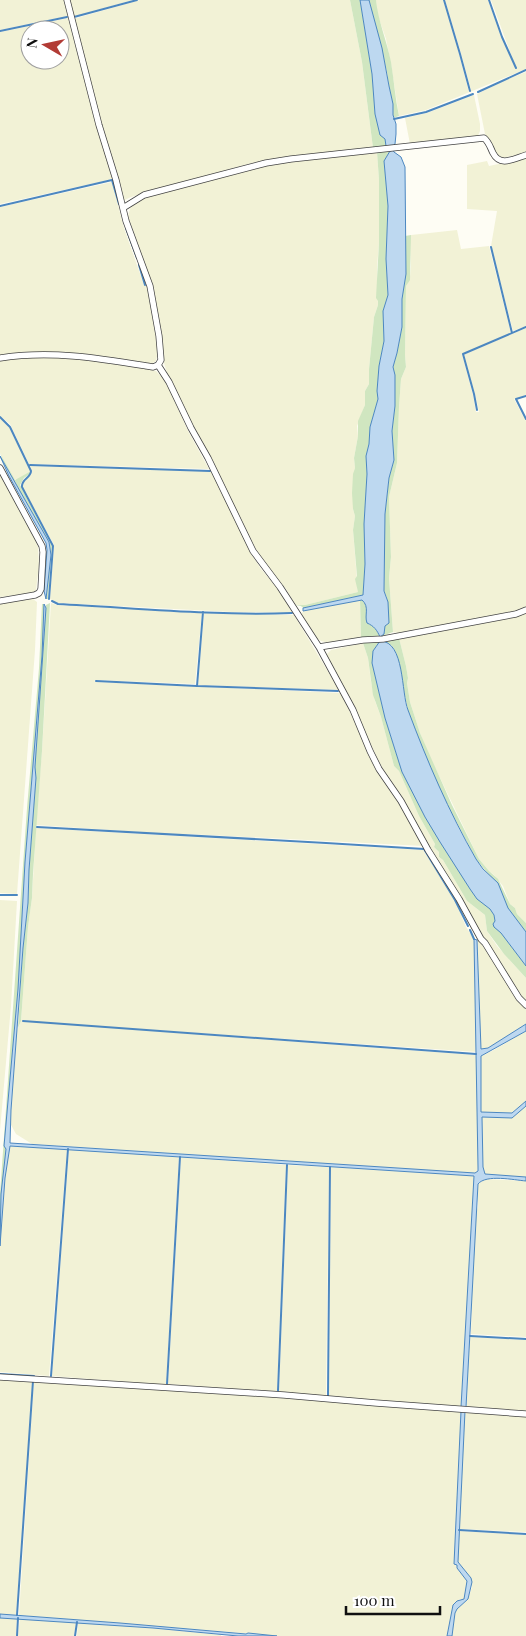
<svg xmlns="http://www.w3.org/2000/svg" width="526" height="1636" font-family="'Playfair Display',serif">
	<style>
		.farmland { fill: #f2f2d6; fill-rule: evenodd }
		.green { fill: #d0e6c0 }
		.water { fill: #bdd8f0; stroke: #4c87c0 }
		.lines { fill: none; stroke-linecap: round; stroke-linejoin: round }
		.stream { stroke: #4c87c0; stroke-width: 2 }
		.street-casing { stroke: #434343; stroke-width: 7 }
		.street { stroke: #fff; stroke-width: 5.5 }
	</style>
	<rect width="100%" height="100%" fill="#fefdf4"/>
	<path class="farmland" d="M 0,0 L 64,0 L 68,16 L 0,30 Z
		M 69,0 L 133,0 L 73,17 Z
		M 140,0 L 350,0 L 362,62 L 373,148 L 266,161 L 248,164 L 131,197 L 123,201 L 109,155 L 73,19 Z
		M 376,0 L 443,0 L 452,27 L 469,92 L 471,90 L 460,50 L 445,0 L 488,0 L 502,38 L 516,69 L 516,68 L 491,0 L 526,0 L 526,69 L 426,110 L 399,116 L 391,64 L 386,39 L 377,13 Z
		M 68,18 L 97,126 L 113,179 L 0,204 L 0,32 ZM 30,30 L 60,30 L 60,60 L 30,60 Z
		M 526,72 L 526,153 L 502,158 L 496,155 L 491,141 L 485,134 L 477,94 L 508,79 Z
		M 474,95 L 480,124 L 480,131 L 478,136 L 435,142 L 410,144 L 405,118 L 427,113 Z
		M 377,152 L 379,180 L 379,242 L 377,268 L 378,305 L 374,317 L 369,369 L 369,384 L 365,391 L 365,405 L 357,426 L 358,436 L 354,458 L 355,468 L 353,480 L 353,509 L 355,516 L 353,530 L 358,592 L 305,605 L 295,605 L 286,589 L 268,568 L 258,553 L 183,411 L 168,376 L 164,363 L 152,288 L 146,268 L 128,216 L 131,206 L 141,198 L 267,165 Z
		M 526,158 L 526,326 L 513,331 L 491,246 L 497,211 L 467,209 L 467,165 L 487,161 L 489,166 Z
		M 112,182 L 124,228 L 144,285 L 147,285 L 158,351 L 156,361 L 150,365 L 92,355 L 0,356 L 0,207 Z
		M 457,230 L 461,249 L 489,246 L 511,333 L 462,354 L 473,395 L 476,412 L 479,412 L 475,394 L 463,355 L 526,328 L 526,395 L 514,399 L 526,421 L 526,609 L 510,613 L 398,633 L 393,632 L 389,578 L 391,557 L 389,497 L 397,463 L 399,407 L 401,379 L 406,367 L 405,355 L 406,286 L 410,277 L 411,266 L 410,239 L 411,235 Z
		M 61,356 L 128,365 L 156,371 L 165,380 L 188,431 L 209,469 L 29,464 L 10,424 L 0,416 L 0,359 Z
		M 0,418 L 9,427 L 31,471 L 17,480 L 14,479 L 0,453 Z
		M 30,466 L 211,471 L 252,555 L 261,569 L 279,590 L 293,613 L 232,612 L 58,603 L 50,599 L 54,545 L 22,486 L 24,482 L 32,473 Z
		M 0,473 L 30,528 L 38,547 L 39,565 L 36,590 L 33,593 L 0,597 Z
		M 33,599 L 37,602 L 35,650 L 17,894 L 0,893 L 0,603 Z
		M 360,600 L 361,638 L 329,643 L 321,641 L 315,637 L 301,616 L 303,611 Z
		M 51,603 L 57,605 L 202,613 L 195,684 L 96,680 L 94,681 L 96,682 L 341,693 L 375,766 L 398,800 L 423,846 L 188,834 L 183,835 L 36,825 L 42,751 Z
		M 204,613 L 294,615 L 339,690 L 198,685 Z
		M 526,613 L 526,923 L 517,914 L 515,908 L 510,904 L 503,886 L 494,875 L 489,871 L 479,859 L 429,755 L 420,733 L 410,702 L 407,683 L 408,678 L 406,666 L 399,638 L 516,617 Z
		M 363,643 L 368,658 L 371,682 L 375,701 L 381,717 L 394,766 L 399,771 L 419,816 L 435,844 L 434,847 L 439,852 L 439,857 L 443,860 L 467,901 L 485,915 L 487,931 L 497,946 L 526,978 L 526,1003 L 479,932 L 391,783 L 379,762 L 354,707 L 327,658 L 327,654 L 331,650 Z
		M 36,828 L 423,850 L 455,900 L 466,927 L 474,939 L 477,1052 L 22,1021 L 475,1055 L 477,1056 L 478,1167 L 477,1172 L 475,1173 L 32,1144 L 16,1134 L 10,1123 L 11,1110 L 17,1031 L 21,1021 L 28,927 L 32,898 Z
		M 0,900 L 17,901 L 11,1006 L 0,1130 Z
		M 477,940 L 480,941 L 518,1001 L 526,1009 L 526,1024 L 488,1048 L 481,1050 Z
		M 526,1031 L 526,1101 L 512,1113 L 481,1112 L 481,1056 L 492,1051 Z
		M 526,1106 L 526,1177 L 485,1174 L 483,1167 L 482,1117 L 512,1118 Z
		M 9,1146 L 67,1149 L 49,1376 L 0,1372 L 0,1246 L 5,1178 Z
		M 69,1149 L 179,1157 L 166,1385 L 52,1376 Z
		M 181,1157 L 286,1165 L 277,1392 L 168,1384 Z
		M 288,1165 L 329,1167 L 326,1396 L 279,1392 Z
		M 331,1167 L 474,1176 L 461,1407 L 329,1396 Z
		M 485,1179 L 526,1181 L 526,1337 L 471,1334 L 473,1260 L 476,1213 L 478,1207 L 478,1184 Z
		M 470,1337 L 526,1340 L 526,1412 L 466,1407 Z
		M 0,1379 L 33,1380 L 16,1615 L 0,1614 Z
		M 34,1380 L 281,1396 L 461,1411 L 454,1564 L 457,1565 L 457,1568 L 467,1581 L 464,1599 L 460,1599 L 453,1605 L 447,1636 L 277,1636 L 19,1615 Z
		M 465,1411 L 526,1416 L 526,1532 L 459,1529 Z
		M 459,1531 L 526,1535 L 526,1636 L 452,1636 L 455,1613 L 457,1609 L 468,1599 L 472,1587 L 458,1562 Z
		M 0,1618 L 17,1618 L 16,1636 L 0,1636 Z
		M 20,1618 L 76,1622 L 74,1636 L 18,1636 Z
		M 78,1622 L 153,1628 L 221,1635 L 221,1636 L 77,1636 Z"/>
	<path class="green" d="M 350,0 L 360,0 L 372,74 L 375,114 L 389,147 L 373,148 L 362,62 Z
		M 369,0 L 376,0 C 378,21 387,41 391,62 C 394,80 395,98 399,116 L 393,118 L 393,104 L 389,86 L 387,72 Z
		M 390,151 L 384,161 L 388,206 L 386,259 L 388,295 L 383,311 L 384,341 L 379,366 L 377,391 L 378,399 L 370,427 L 369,444 L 366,456 L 367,474 L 364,524 L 365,564 L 363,595 L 303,608 L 301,606 L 295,605 L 305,605 L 358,592 L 355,579 L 357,576 L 353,530 L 355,516 L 353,509 L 352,493 L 353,474 L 355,468 L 354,458 L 358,436 L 358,421 L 365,405 L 365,391 L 369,384 L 369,369 L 374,317 L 378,305 L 378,301 L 376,298 L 379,242 L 379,180 L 377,152 Z
		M 411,235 L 410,280 L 406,286 L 405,355 L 406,367 L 401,379 L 399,407 L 397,463 L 389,497 L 391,557 L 389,578 L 393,632 L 382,636 L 385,626 L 389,622 L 387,598 L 384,591 L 385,514 L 389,478 L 394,460 L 392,431 L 395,406 L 395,375 L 393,367 L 397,353 L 402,327 L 402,299 L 406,266 L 405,236 Z
		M 0,453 L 15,480 L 31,471 L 30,474 L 24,478 L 20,485 L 52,546 L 48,599 L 46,599 L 51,555 L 49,542 L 6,468 Z
		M 360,600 L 362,600 C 368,605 368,612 366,619 L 369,624 C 374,625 378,632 380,637 L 361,638 Z
		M 50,603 L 42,751 L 33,874 L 32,898 L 28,927 L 21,1021 L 18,1028 L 23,948 L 28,903 L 29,870 L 36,778 L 35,767 L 46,605 Z
		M 42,604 L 44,604 L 44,610 L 42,656 L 25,862 L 18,989 L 4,1146 L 6,1148 L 0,1218 L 0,1194 L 27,808 L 39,668 Z
		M 399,638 L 406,666 L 408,678 L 407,683 L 410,702 L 420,733 L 452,805 L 479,859 L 489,871 L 498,879 L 510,904 L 515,908 L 517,914 L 526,923 L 526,932 L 508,908 L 502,895 L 489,875 L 476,859 L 437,785 L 408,711 L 396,653 L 392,646 L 383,641 Z
		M 380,641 L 375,648 L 372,663 L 385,718 L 396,753 L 425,817 L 470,889 L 490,909 L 494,915 L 495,921 L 504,937 L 526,966 L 526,978 L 504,954 L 487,931 L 485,915 L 467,901 L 443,860 L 439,857 L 439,852 L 434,847 L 435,844 L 419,816 L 399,771 L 394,766 L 381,717 L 373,695 L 368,658 L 363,643 Z"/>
	<path class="water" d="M 360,0 L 369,0 L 382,48 L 389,86 L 393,104 L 393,115 L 396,124 L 396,134 L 395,144 L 393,146 L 386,146 L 385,139 L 380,135 L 375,114 L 372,74 Z
		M 393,150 L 394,152 L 401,157 L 405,167 L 406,274 L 402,299 L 402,327 L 397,353 L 393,367 L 395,375 L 395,406 L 392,431 L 394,460 L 389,478 L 385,514 L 384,591 L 388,602 L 389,623 L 385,626 L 384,634 L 380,637 C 377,630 374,626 367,623 C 364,615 370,607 362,600 L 303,611 L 303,608 L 363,595 L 365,564 L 364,524 L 367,474 L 366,456 L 369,444 L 370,427 L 378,399 L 377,391 L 379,366 L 384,341 L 383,311 L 388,295 L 386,259 L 388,206 L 384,161 L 390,151 Z
		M 0,456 L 49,542 L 51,555 L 46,599 L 44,591 L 47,550 L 46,543 L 9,476 Z
		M 44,604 L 46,608 L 35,767 L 36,778 L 29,870 L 28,903 L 23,948 L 11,1110 L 10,1143 L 475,1173 L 478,1171 L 478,1167 L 474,939 L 477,940 L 481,1049 L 488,1048 L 526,1024 L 526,1031 L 481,1056 L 481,1112 L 512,1113 L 526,1101 L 526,1106 L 512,1118 L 482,1117 L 483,1167 L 485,1174 L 526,1177 L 526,1181 C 514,1180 486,1174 478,1184 L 466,1407 L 461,1407 L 474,1176 L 10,1146 L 5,1178 L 0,1246 L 1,1194 L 6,1149 L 4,1146 L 18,989 L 25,862 L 42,656 Z
		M 380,641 C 405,641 401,693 408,710 C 427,761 449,812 476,859 L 483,869 L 498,883 L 508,908 L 526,932 L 526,966 L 501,933 L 494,927 L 493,924 L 495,921 L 494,915 L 490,909 L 477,899 L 470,889 L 440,842 L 425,817 L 402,772 L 385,718 L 372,663 L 373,651 Z
		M 461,1411 L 465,1411 L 458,1562 L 471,1578 L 472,1582 L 468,1599 L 457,1609 L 455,1613 L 452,1636 L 447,1636 L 453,1605 L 457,1601 L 464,1599 L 467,1581 L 457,1568 L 457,1565 L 454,1564 Z
		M 0,1614 L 120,1623 L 246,1634 L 248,1633 L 277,1636 L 238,1636 L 153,1628 L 0,1618 Z"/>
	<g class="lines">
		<path class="stream" d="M 444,0 L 460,54 L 470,91
			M 489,0 L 502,37 L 516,68
			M 74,17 L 137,0
			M 0,31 L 67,17
			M 478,92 L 526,70
			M 394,119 L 426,112 L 473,94
			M 0,206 L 112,180 L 119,204
			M 126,228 L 137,258
			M 491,247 L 512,333
			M 139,265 L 145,285
			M 526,396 L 516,399 L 526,419
			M 477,410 L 474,394 L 463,354 L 526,327
			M 0,417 L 10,427 L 31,471 C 31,478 21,479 22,487 L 53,546 L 49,599
			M 30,465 L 210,471
			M 52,601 L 58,604 C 136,608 214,616 292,613
			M 96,681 L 197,686 L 203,612
			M 198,686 L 338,691
			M 37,827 L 326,843 L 424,849 L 455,900 L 468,926
			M 0,895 L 17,895
			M 470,930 L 474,939
			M 23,1021 L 476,1054
			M 470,1336 L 526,1339
			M 0,1374 L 34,1376
			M 51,1376 L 68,1149
			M 167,1384 L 180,1157
			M 278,1391 L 287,1165
			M 328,1396 L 330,1167
			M 459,1530 L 526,1534
			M 17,1615 L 33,1381
			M 17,1636 L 18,1618
			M 75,1636 L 77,1622"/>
		<g class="street-casing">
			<path id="street" d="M 67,0 L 99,125 L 116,180 L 126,221 L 150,286 L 159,336 L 161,360 L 158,365
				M 123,208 L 144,195 L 266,163 L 291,159 L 484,138 C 489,142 490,147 493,153 C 500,167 513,159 526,155
				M 0,358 C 50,350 98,358 147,366 L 153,367 L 158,365
				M 158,365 L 169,382 L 191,428 L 208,458 L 253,551 L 280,587 L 319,647 L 353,710 L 370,751 L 379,769 L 401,801 L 428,850 L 459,899 L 481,939 L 485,943 L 519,998 L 526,1005
				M 0,468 L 42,546 L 43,552 L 41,589 L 39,593 L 35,595 L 0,601
				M 319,647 L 363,640 L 383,639 L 516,614 L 526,610
				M 0,1377 L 284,1395 L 376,1403 L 526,1414"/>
		</g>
		<use href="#street" class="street"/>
	</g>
	<g transform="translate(45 45) rotate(279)"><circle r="24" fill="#ffffff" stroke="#9f9f9f"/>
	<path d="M0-4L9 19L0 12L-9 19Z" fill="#b23b35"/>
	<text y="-8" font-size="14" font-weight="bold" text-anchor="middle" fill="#101010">N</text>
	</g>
	<path d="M346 1606v8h94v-8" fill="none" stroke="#101010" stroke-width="2.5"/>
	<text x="354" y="1606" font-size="15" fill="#101010" stroke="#ffffff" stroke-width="4" paint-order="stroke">100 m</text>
</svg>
